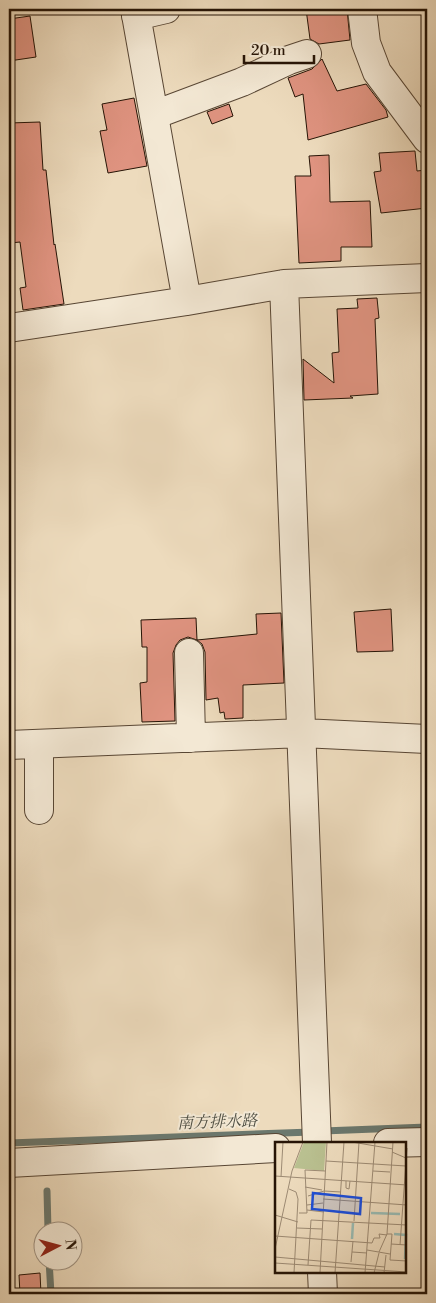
<svg xmlns="http://www.w3.org/2000/svg" width="436" height="1303" font-family="'Libre Bodoni','Noto Serif JP',serif">
	<style>
		.lines { fill: none; stroke-linecap: round; stroke-linejoin: round }
		.stream { stroke: #6b786e; stroke-width: 7 }
		.building { fill: #df9380; stroke: #261406 }
		.minor-casing { stroke: #584634; stroke-width: 30 }
		.minor { stroke: #f3e8d4; stroke-width: 28 }
		.labels { text-anchor: middle; dominant-baseline: central; stroke-width: 4; stroke-linejoin: round; paint-order: stroke }
		.water-label { font-size: 16px; font-style: italic; fill: #4e4e43; stroke: #f3e8d4 }
		.inset-river { fill: none; stroke: #99bbb3; stroke-width: 2.5 }
		.inset-road { fill: none; stroke: #9d8b74; stroke-width: 1 }
		.view { fill: #1d4ed8; fill-opacity: 0.15; stroke: #1d4ed8; stroke-width: 2.5 }
		.inset-edge { fill: none; stroke: #261406; stroke-width: 2.5 }
	</style>
	<rect width="100%" height="100%" fill="#eddbbd"/>
	<filter id="stains"><feTurbulence type="fractalNoise" baseFrequency=".004" numOctaves="4"/><feColorMatrix values="0 0 0 0 .2 0 0 0 0 .09 0 0 0 0 .02 0 0 0 .5 -.17"/></filter>
	<radialGradient id="worn" r=".72"><stop offset=".6" stop-color="#630" stop-opacity="0"/><stop offset="1" stop-color="#630" stop-opacity=".3"/></radialGradient>
	<g class="lines">
		<path class="stream" d="M 323,1131 L 427,1127
			M 9,1143 L 312,1132
			M 47,1191 L 48,1230
			M 49,1260 L 51,1294"/>
	</g>
	<path class="building" d="M 306,9 L 347,9 L 350,40 L 319,44 L 310,39 Z
		M 30,16 L 36,57 L 9,61 L 9,19 Z
		M 322,59 L 337,91 L 366,84 L 386,110 L 388,117 L 308,140 L 303,94 L 295,97 L 288,78 L 312,69 Z
		M 134,98 L 147,166 L 108,173 L 100,131 L 107,130 L 102,104 Z
		M 229,104 L 233,116 L 212,124 L 207,112 Z
		M 40,122 L 43,170 L 46,170 L 54,245 L 55,244 L 64,304 L 23,310 L 20,288 L 26,287 L 20,242 L 10,243 L 9,227 L 9,123 Z
		M 415,151 L 417,171 L 426,170 L 427,189 L 425,189 L 427,208 L 381,213 L 374,172 L 381,171 L 379,153 Z
		M 329,155 L 330,202 L 370,201 L 372,247 L 341,247 L 341,261 L 299,263 L 295,176 L 311,176 L 309,156 Z
		M 377,298 L 379,318 L 375,319 L 378,394 L 350,396 L 353,398 L 304,400 L 303,359 L 334,383 L 332,353 L 339,352 L 337,309 L 358,308 L 357,299 Z
		M 391,609 L 393,651 L 357,652 L 354,612 Z
		M 281,613 L 284,683 L 243,685 L 243,718 L 225,719 L 224,712 L 220,713 L 218,698 L 206,700 L 205,652 L 202,644 L 197,640 L 188,637 L 180,640 L 176,645 L 173,653 L 175,721 L 142,722 L 140,683 L 147,682 L 147,647 L 142,647 L 141,620 L 196,618 L 197,640 L 257,634 L 256,614 Z
		M 40,1273 L 41,1294 L 20,1294 L 19,1275 Z"/>
	<g class="lines">
		<g class="minor-casing">
			<path id="minor" d="M 135,9 L 187,301
				M 362,9 L 366,43 L 377,72 L 427,139
				M 136,16 L 166,9
				M 154,115 L 242,82 L 289,60 L 307,54
				M 284,284 L 317,1143
				M 9,328 L 187,301 L 284,284 L 427,278
				M 189,653 L 191,738
				M 9,745 L 302,733 L 427,739
				M 39,810 L 39,744
				M 388,1143 L 427,1142
				M 9,1163 L 276,1148
				M 322,1272 L 323,1294"/>
		</g>
		<use href="#minor" class="minor"/>
	</g>
	<g class="labels">
		<g class="water-label">
			<text transform="translate(217 1122) rotate(-2)">南方排水路</text>
		</g>
	</g>
	<g transform="translate(275 1142)">
		<rect width="131" height="131" fill="#eddbbd"/>
		<path d="M 29,0 L 51,0 L 49,29 L 19,26 Z" fill="#b9c090"/>
		<path class="inset-river" d="M 96,71 L 125,72M 119,92 L 131,93 L 130,117M 77,97 L 78,81"/>
		<path class="inset-road" d="M 77,0 L 118,7M 117,10 L 131,16M 51,19 L 131,24M 98,29 L 115,30M 0,34 L 132,43M 6,35 L 8,0M 71,39 L 71,46 L 74,47 L 75,39M 30,45 L 47,48M 14,47 L 21,50 L 23,57 L 19,131M 49,49 L 66,50M 33,54 L 49,49M 48,57 L 132,63M 32,63 L 48,61M 32,68 L 49,70M 24,71 L 32,71 L 30,28 L 50,29M 0,73 L 23,80M 79,79 L 84,0M 22,86 L 47,87M 112,92 L 117,92 L 115,118 L 132,119M 0,94 L 97,101 L 99,96 L 105,96 L 104,92 L 112,93M 116,102 L 132,103M 125,103 L 132,6M 0,107 L 17,29 L 28,0M 92,108 L 115,112M 77,110 L 92,111M 104,110 L 112,92 L 118,0M 0,115 L 110,125M 76,120 L 78,99M 0,121 L 132,130M 33,123 L 36,78 L 132,83M 45,131 L 52,0M 60,131 L 69,0M 90,131 L 100,0M 99,131 L 104,111M 109,131 L 111,113"/>
		<path class="view" d="M 38,51 L 86,56 L 85,72 L 37,67 Z"/>
		<rect width="131" height="131" class="inset-edge"/>
	</g>
	<rect width="436" height="1303" fill="none" stroke="#eddbbd" stroke-width="30"/>
	<rect x="10" y="10" width="416" height="1283" fill="none" stroke="#261406" stroke-width="2.5"/>
	<rect x="15" y="15" width="406" height="1273" fill="none" stroke="#261406"/>
	<g transform="translate(58 1246) rotate(84)"><circle r="24" fill="#f3e8d4" stroke="#a19382"/>
	<path d="M0-4L9 19L0 12L-9 19Z" fill="#8f2418"/>
	<text y="-8" font-size="14" font-weight="bold" text-anchor="middle" fill="#261406">N</text>
	</g>
	<path d="M244 55v8h70v-8" fill="none" stroke="#261406" stroke-width="2.5"/>
	<text x="251" y="55" font-size="15" fill="#261406" stroke="#f3e8d4" stroke-width="4" paint-order="stroke">20 m</text>
	<rect width="100%" height="100%" filter="url(#stains)"/>
	<rect width="100%" height="100%" fill="url(#worn)"/>
</svg>
